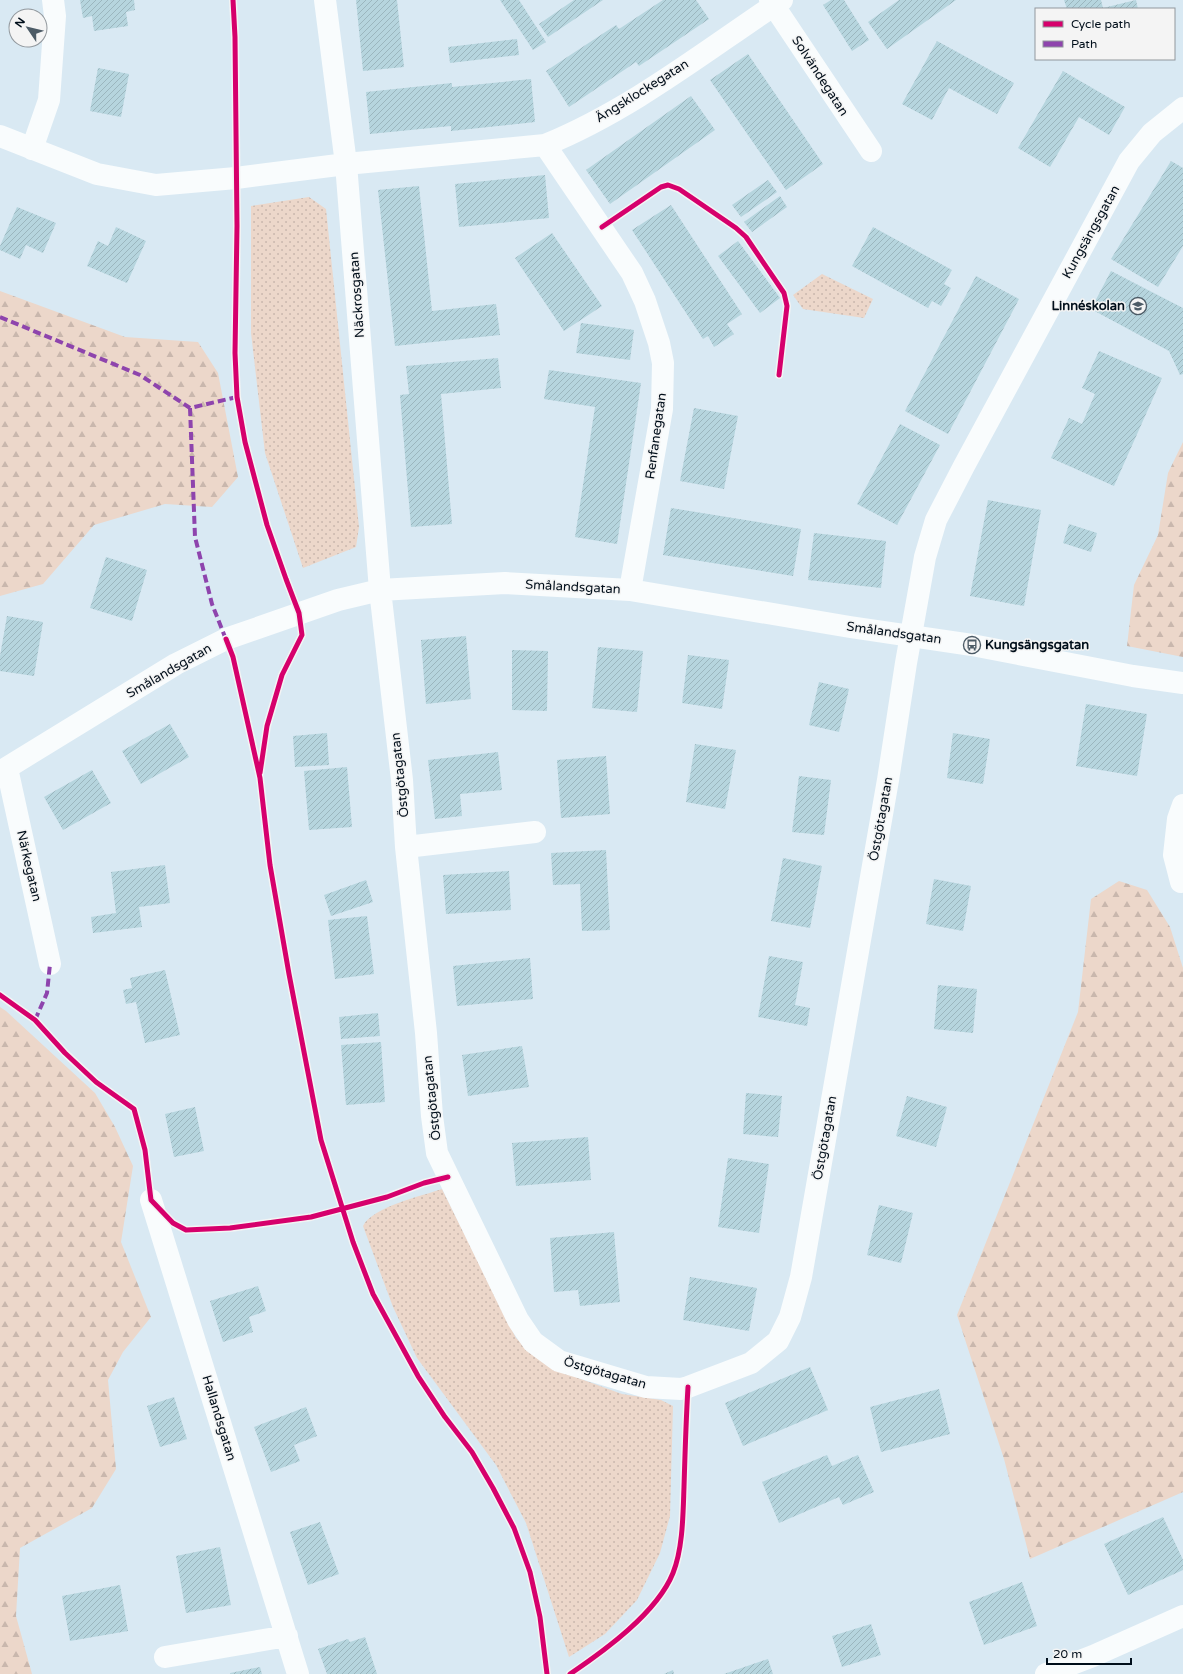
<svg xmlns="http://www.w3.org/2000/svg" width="1183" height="1674" font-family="'Varela Round',sans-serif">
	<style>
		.green { fill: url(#green-dots) }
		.forest { fill: url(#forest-firs) }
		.building { fill: url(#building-hatch) }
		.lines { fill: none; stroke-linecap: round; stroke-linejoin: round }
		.minor { stroke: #f9fcfd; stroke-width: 22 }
		.quiet { stroke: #8e44ad; stroke-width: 4; stroke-dasharray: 8 4; stroke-linecap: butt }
		.cycleway-casing { stroke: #f4f4f4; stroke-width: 8 }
		.cycleway { stroke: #d6006c; stroke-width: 5 }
		.labels { text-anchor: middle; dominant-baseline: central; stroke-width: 3; stroke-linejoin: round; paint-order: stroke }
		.street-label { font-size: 13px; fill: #000e1a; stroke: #f4f4f4 }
		.poi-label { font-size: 13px; font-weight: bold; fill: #000e1a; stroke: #f4f4f4; text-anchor: end }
	</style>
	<defs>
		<pattern id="green-dots" width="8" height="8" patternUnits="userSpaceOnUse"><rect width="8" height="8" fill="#ecd7ca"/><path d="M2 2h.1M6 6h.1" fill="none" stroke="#c9b7ad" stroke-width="1.8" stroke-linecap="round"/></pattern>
		<pattern id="forest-firs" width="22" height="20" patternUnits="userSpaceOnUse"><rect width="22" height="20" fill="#ecd7ca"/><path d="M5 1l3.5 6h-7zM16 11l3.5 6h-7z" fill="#c9b7ad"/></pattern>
		<pattern id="building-hatch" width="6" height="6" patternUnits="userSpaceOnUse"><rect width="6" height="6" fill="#b6d5de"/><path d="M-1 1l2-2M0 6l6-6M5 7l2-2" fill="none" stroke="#9bb6be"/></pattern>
	</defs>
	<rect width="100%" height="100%" fill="#d9e9f3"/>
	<path class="green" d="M 309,197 L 326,209 L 359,527 L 356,547 L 303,568 L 265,453 L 251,333 L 251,206 Z
		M 822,274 L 873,299 L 864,318 L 803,309 L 793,295 Z
		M 442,1189 L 516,1338 L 536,1357 L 570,1375 L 622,1394 L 661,1400 L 673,1406 L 670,1516 L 660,1553 L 637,1600 L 605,1634 L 569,1657 L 526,1523 L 496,1465 L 417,1358 L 393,1307 L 363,1226 C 372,1207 422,1196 442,1189 Z"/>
	<path class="forest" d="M 0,291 L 125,337 L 198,342 L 218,373 L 238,477 L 212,507 L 165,504 L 94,525 L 43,584 L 0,596 Z
		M 1183,442 L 1183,657 L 1127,646 L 1134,585 L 1158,535 L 1168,473 Z
		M 1119,881 L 1147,890 L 1170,927 L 1183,968 L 1183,1492 L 1030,1559 L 1004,1459 L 957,1315 L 1078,1012 L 1091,899 Z
		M 0,1007 L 6,1011 L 95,1093 L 115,1127 L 133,1166 L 121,1242 L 151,1317 L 123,1352 L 108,1380 L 116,1469 L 92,1508 L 20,1548 L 16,1616 L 32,1674 L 0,1674 Z"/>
	<path class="building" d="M 80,0 L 134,0 L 135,10 L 126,12 L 128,26 L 94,31 L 92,16 L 83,18 Z
		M 356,0 L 397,0 L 404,67 L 363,71 Z
		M 500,0 L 519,0 L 546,42 L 533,50 Z
		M 574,0 L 603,0 L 548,37 L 539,24 Z
		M 663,0 L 696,0 L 709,19 L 639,66 L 636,62 L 569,107 L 546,71 L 616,25 L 619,29 Z
		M 831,0 L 844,0 L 869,40 L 852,51 L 823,5 Z
		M 899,0 L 956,0 L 887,49 L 868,22 Z
		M 1064,0 L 1101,0 L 1103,8 L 1136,0 L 1138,9 L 1067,9 Z
		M 517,39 L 519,55 L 450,63 L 448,47 Z
		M 937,41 L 1014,83 L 997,114 L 949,88 L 932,120 L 902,104 Z
		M 748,54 L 823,164 L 786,190 L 710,80 Z
		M 98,68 L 129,74 L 121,117 L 90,111 Z
		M 1063,71 L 1125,107 L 1109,135 L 1079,117 L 1050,167 L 1018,148 Z
		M 531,79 L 535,122 L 451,131 L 451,126 L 370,134 L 366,92 L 452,83 L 452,87 Z
		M 691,96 L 715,130 L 610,204 L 586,170 Z
		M 1171,161 L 1183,168 L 1183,246 L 1158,287 L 1111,259 Z
		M 545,175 L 549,218 L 459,227 L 455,184 Z
		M 768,180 L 777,192 L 741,217 L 732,205 Z
		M 419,186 L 432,311 L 496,304 L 500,335 L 395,346 L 378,190 Z
		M 780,196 L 787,207 L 752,232 L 744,222 Z
		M 671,205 L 742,314 L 727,324 L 734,334 L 714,347 L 708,336 L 703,339 L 632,230 Z
		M 17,207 L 56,223 L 43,253 L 26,245 L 20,259 L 0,250 L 0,246 Z
		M 116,227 L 146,241 L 127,283 L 87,266 L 98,241 L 108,246 Z
		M 873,227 L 952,270 L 944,284 L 951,288 L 941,306 L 932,301 L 928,308 L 852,266 Z
		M 552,233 L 602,306 L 564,331 L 515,258 Z
		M 738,241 L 780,298 L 760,313 L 718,256 Z
		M 1111,271 L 1183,308 L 1183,374 L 1180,375 L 1169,351 L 1091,309 Z
		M 976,276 L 1019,299 L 948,434 L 905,411 Z
		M 581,323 L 634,330 L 630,360 L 576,353 Z
		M 1099,351 L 1162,378 L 1114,486 L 1051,458 L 1069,418 L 1082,424 L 1095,394 L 1082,388 Z
		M 498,358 L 501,388 L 441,394 L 452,524 L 411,527 L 400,395 L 409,394 L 406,366 Z
		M 549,370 L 641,383 L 617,544 L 575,537 L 595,407 L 544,399 Z
		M 694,408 L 738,416 L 724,489 L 680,481 Z
		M 900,424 L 940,445 L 897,525 L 857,504 Z
		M 988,500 L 1041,510 L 1024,606 L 970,596 Z
		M 671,508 L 801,529 L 793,576 L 663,555 Z
		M 1069,524 L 1097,533 L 1091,552 L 1063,543 Z
		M 814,533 L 886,541 L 881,588 L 808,580 Z
		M 106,557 L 147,570 L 132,621 L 90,608 Z
		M 7,616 L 43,622 L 34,676 L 0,671 L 0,656 Z
		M 466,636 L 471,699 L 426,704 L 421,640 Z
		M 598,647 L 643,651 L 637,712 L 592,708 Z
		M 512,650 L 548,651 L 547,711 L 512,710 Z
		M 688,655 L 729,660 L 722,709 L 682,703 Z
		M 819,682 L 849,689 L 839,732 L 809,725 Z
		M 1086,704 L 1147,714 L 1137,776 L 1076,766 Z
		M 170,724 L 189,757 L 141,784 L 122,751 Z
		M 327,733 L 329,765 L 295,767 L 293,736 Z
		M 953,733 L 990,739 L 983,784 L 947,778 Z
		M 695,744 L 736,750 L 725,809 L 686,802 Z
		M 498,752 L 502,790 L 460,794 L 462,816 L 435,819 L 428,760 Z
		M 606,756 L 610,814 L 561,818 L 557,760 Z
		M 347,767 L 352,827 L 309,830 L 304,771 Z
		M 92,770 L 111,803 L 63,830 L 44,797 Z
		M 799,776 L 831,780 L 824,835 L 792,832 Z
		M 606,850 L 610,930 L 582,931 L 580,884 L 553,885 L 551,853 Z
		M 783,858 L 822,866 L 810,928 L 771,921 Z
		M 165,865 L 170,903 L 139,907 L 142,927 L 93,933 L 91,917 L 116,913 L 111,872 Z
		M 509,871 L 511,910 L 446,914 L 443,875 Z
		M 934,879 L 971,886 L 963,931 L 926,924 Z
		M 366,880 L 373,902 L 331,916 L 324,895 Z
		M 367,916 L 374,974 L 335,979 L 328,920 Z
		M 769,956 L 803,962 L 795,1005 L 810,1008 L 807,1026 L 758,1017 Z
		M 530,958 L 533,999 L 457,1006 L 453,966 Z
		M 165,970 L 180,1035 L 145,1043 L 136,1002 L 126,1004 L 123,990 L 132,988 L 130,978 Z
		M 938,985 L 977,989 L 973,1033 L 934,1029 Z
		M 378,1013 L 380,1036 L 341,1039 L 339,1017 Z
		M 381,1042 L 385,1102 L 346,1105 L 341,1045 Z
		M 522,1046 L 529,1087 L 468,1096 L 462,1055 Z
		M 746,1093 L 782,1096 L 778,1137 L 743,1134 Z
		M 907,1096 L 947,1107 L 936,1147 L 896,1136 Z
		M 195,1107 L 204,1151 L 174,1157 L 165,1114 Z
		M 588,1137 L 591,1180 L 516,1186 L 512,1143 Z
		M 728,1158 L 769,1164 L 759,1233 L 718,1227 Z
		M 879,1205 L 913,1213 L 901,1263 L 867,1255 Z
		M 614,1232 L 620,1302 L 580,1306 L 578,1290 L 554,1292 L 550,1238 Z
		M 690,1277 L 757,1288 L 749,1331 L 683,1320 Z
		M 258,1286 L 266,1311 L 249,1317 L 253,1332 L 223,1342 L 210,1301 Z
		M 810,1367 L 828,1410 L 743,1446 L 725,1403 Z
		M 939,1389 L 950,1434 L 881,1452 L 870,1407 Z
		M 174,1397 L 187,1439 L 160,1447 L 147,1406 Z
		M 306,1407 L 317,1436 L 294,1445 L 300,1461 L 271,1472 L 254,1427 Z
		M 827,1455 L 832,1466 L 858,1455 L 874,1492 L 843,1505 L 839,1497 L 779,1523 L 762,1482 Z
		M 1163,1517 L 1183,1560 L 1183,1570 L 1128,1595 L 1104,1544 Z
		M 320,1522 L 339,1574 L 308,1585 L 290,1532 Z
		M 220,1547 L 231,1605 L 186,1613 L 176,1556 Z
		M 1022,1582 L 1037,1626 L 984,1645 L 969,1602 Z
		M 120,1585 L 128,1631 L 70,1641 L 62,1596 Z
		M 871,1624 L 881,1655 L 842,1667 L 832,1636 Z
		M 365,1637 L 377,1674 L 327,1674 L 318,1649 L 348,1639 L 350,1642 Z
		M 768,1659 L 773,1674 L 724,1674 Z
		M 260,1667 L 262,1674 L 230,1674 L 230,1673 Z
		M 673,1670 L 674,1674 L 664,1674 Z"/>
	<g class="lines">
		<path class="minor" d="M 325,0 L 346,164 L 380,590 L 402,780 L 406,847 L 426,1033 L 432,1116 L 437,1153 L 518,1320 L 533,1342 L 559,1361 L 646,1387 L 681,1389 L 688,1387 L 751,1363 L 778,1341 L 790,1317 L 801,1277 L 888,780 L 906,663 L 925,557 L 936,520 L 964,466 L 1129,161 L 1152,133 L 1183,108
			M 770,0 L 871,151
			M 0,136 L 97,174 L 156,185 L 236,178 L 346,164 L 545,145 C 631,110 705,51 782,0
			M 545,145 L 632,273 L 645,301 L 659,343 L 663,363 L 662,409 L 630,590
			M 32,149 L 49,100 L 55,16 L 53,0
			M 7,768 L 50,964
			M 0,772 L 176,664 L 226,639 L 338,600 L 380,590 L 505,583 L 630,590 L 850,627 L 972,645 L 1133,676 L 1183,683
			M 406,847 L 535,832
			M 1181,882 L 1174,855 L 1178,819 L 1183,805
			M 151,1200 L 298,1674
			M 165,1657 L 287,1636
			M 1046,1674 L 1093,1656 L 1183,1616"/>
		<path class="quiet" d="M 0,317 L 140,375 L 190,408 L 237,397
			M 190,408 L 195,537 L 212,604 L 227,642
			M 35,1020 L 47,993 L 50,964"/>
		<g class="cycleway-casing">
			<path id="cycleway" d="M 233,0 L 235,37 L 237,226 L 235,353 L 237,397 L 245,442 L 267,525 L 286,579 L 299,613 L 302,635 L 282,675 L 267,726 L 260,773
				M 602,227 L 661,187 L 668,185 L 679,189 L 736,228 L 746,237 L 784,293 L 787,306 L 779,375
				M 226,639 L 233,657 L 260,778 L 270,865 L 289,974 L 321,1140 L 353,1242 L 373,1294 L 418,1376 L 445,1417 L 472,1452 L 493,1488 L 514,1528 L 530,1572 L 540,1617 L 547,1674
				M 0,995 L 35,1020 L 65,1053 L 96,1082 L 134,1109 L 145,1150 L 151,1200 L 173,1223 L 186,1230 L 230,1228 L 311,1217 L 387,1197 L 424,1183 L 448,1177
				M 570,1674 C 604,1651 657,1613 673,1573 C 683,1548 683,1514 684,1487 C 685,1453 686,1420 688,1387"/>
		</g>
		<use href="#cycleway" class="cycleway"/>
	</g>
	<defs>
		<g id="school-ring" transform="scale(0.9)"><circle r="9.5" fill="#f4f4f4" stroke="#4c5b66" stroke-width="1.5"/><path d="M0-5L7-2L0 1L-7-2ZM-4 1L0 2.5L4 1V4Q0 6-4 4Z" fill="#4c5b66"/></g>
		<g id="bus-ring" transform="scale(0.9)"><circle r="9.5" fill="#f4f4f4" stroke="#4c5b66" stroke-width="1.5"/><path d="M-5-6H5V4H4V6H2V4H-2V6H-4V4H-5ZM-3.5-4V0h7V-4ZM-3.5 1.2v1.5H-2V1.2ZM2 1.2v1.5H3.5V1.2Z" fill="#4c5b66"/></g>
	</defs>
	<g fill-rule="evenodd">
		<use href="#school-ring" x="1138" y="306"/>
		<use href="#bus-ring" x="972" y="645"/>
	</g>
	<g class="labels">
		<g class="street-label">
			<text transform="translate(820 76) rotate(57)">Solvändegatan</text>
			<text transform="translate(642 91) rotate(-32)">Ängsklockegatan</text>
			<text transform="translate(1091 232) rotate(-61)">Kungsängsgatan</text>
			<text transform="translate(357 295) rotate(-94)">Näckrosgatan</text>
			<text transform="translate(656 436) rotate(-82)">Renfanegatan</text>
			<text transform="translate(573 587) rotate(3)">Smålandsgatan</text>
			<text transform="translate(894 633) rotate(8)">Smålandsgatan</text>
			<text transform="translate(169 671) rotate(-30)">Smålandsgatan</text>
			<text transform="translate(400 775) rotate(-96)">Östgötagatan</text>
			<text transform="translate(881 819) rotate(-80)">Östgötagatan</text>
			<text transform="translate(29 866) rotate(77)">Närkegatan</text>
			<text transform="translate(432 1098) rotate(-96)">Östgötagatan</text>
			<text transform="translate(825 1138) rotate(-80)">Östgötagatan</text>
			<text transform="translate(605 1373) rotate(16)">Östgötagatan</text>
			<text transform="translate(219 1418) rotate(73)">Hallandsgatan</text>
		</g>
		<g class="poi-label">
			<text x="1125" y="306">Linnéskolan</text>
			<text x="985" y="645" text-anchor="start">Kungsängsgatan</text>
		</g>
	</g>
	<rect x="1035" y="8" width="140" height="52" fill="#f4f4f4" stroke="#92989d"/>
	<rect x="1043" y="21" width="20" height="6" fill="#d6006c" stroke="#92989d"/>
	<text x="1071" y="28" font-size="12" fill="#000e1a">Cycle path</text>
	<rect x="1043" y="41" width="20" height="6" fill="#8e44ad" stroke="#92989d"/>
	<text x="1071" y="48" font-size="12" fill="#000e1a">Path</text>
	<g transform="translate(28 28) rotate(305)"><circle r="19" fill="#f4f4f4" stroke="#92989d"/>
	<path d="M0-3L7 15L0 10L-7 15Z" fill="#4c5b66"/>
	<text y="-6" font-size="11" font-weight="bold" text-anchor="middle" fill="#000e1a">N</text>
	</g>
	<path d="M1047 1658v6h84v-6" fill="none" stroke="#000e1a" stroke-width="2"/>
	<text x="1053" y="1658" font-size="12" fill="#000e1a" stroke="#f4f4f4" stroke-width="3" paint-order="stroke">20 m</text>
</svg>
